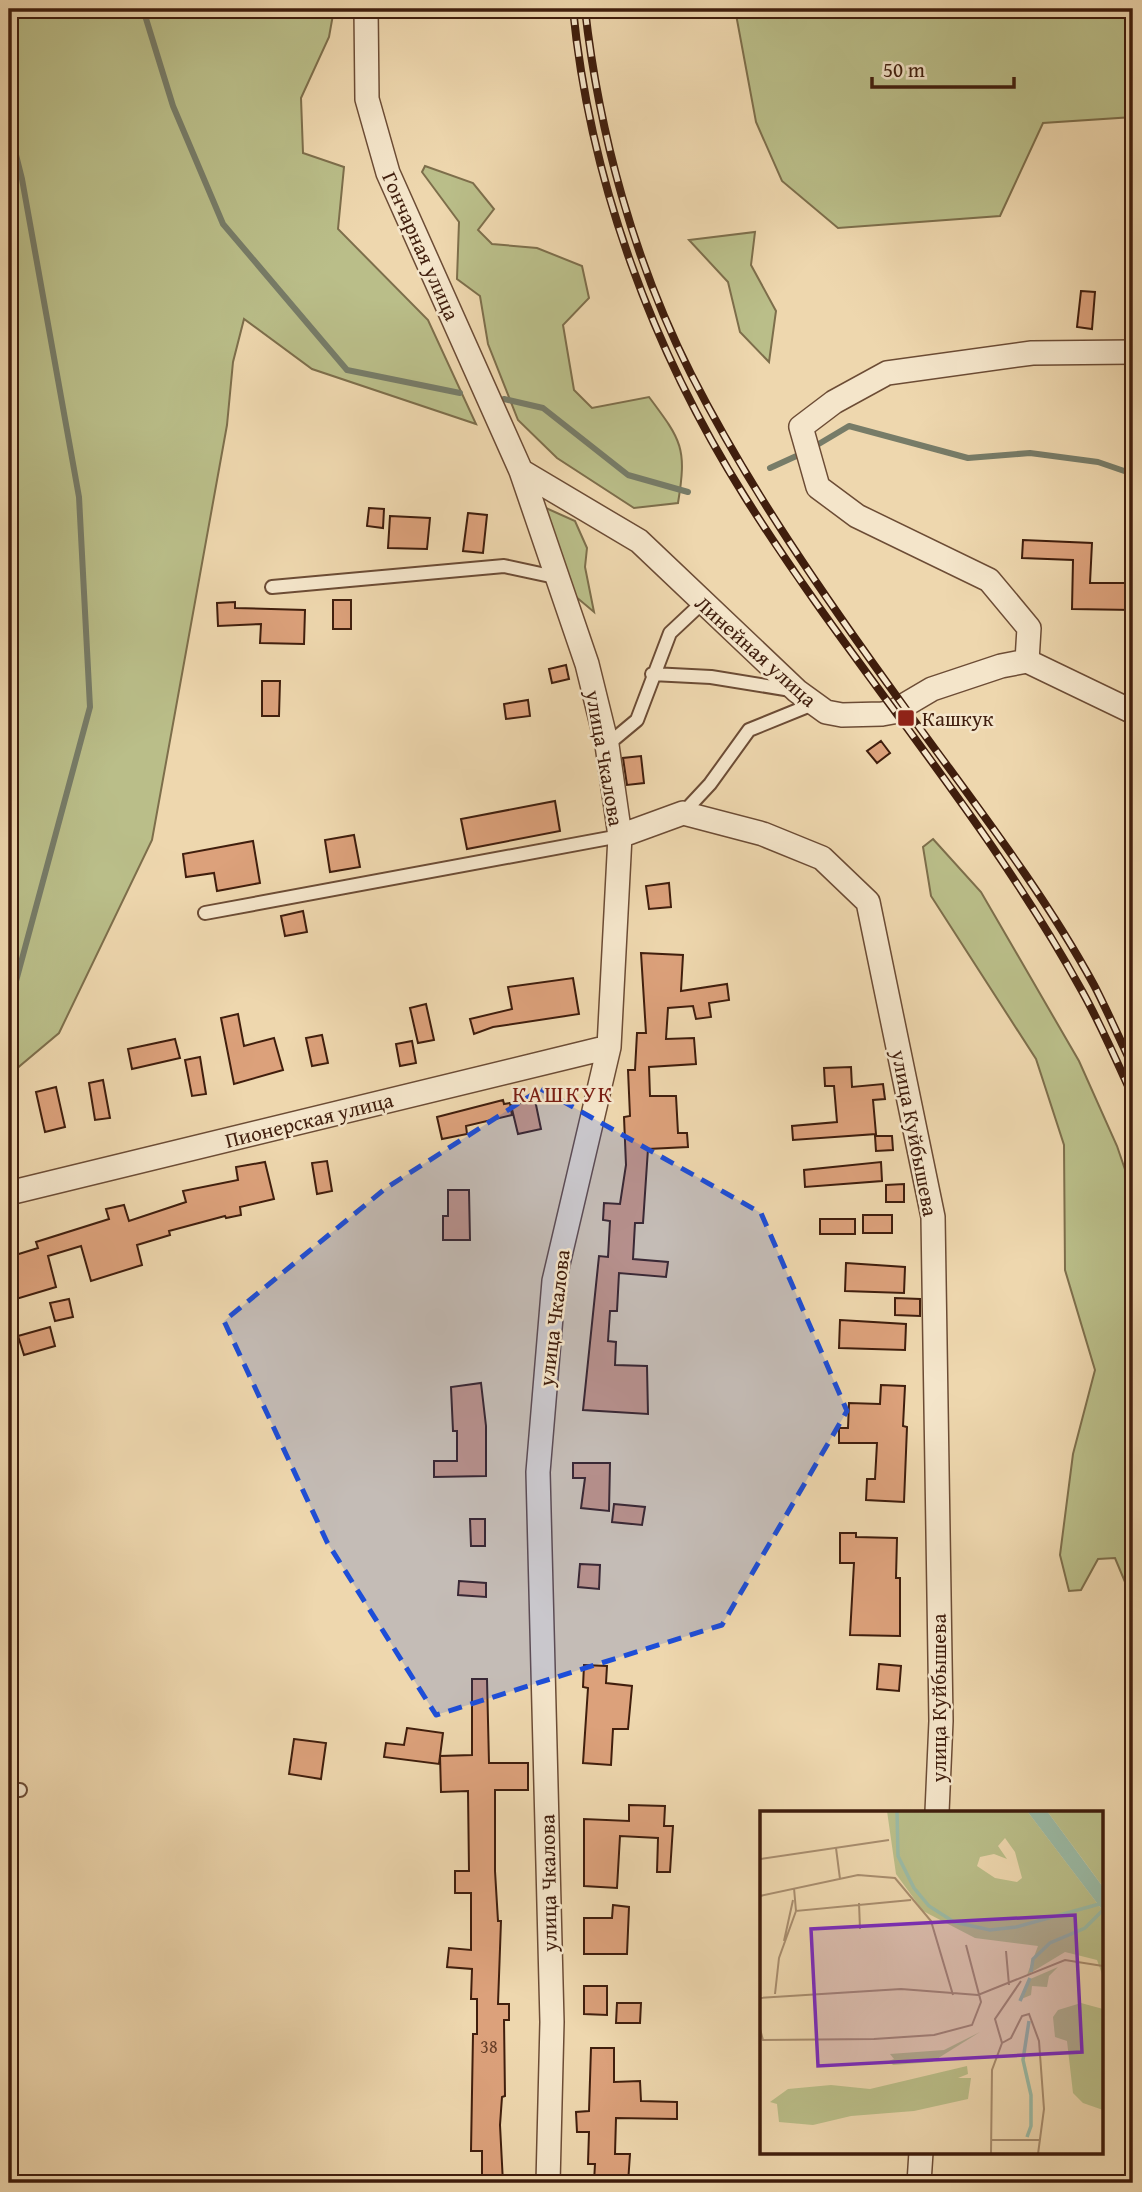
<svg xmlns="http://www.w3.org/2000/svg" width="1142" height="2192" font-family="'Gentium Book Plus',serif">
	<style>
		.green { fill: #babe89; stroke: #7d6e4b; stroke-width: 2 }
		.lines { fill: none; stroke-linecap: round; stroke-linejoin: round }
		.stream { stroke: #777c68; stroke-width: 6 }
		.building { fill: #dca17b; stroke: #401e0d; stroke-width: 2 }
		.service-casing { stroke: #6c4c35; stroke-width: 16 }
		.minor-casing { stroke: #6c4c35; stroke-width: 26 }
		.service { stroke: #f4e5ca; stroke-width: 12 }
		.minor { stroke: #f4e5ca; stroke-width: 23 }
		.rail-casing { stroke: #401e0d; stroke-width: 8 }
		.rail { stroke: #f4e5ca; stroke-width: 5; stroke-dasharray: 16; stroke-linecap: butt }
		.marked { fill: #1d4ed8; fill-opacity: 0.2; stroke: #1d4ed8; stroke-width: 5; stroke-dasharray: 14 9; stroke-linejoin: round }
		.poi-dot { fill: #8f2418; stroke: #f4e5ca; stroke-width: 2.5 }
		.labels { text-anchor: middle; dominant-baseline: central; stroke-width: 5; stroke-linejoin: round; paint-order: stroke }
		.number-label { font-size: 18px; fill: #673f28 }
		.street-label { font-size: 21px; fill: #401e0d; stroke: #f4e5ca }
		.poi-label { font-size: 21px; fill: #401e0d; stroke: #f4e5ca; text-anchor: start }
		.neighbourhood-label { font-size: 23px; letter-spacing: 2px; fill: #7a1f14; stroke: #f4e5ca }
		.inset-river { fill: none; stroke: #9bbaa5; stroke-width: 3.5 }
		.inset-road { fill: none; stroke: #a88d6e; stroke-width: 2 }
		.view { fill: #7b2cbf; fill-opacity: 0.15; stroke: #7b2cbf; stroke-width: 3.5 }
		.inset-edge { fill: none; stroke: #401e0d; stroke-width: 3.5 }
	</style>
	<rect width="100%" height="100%" fill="#eed7ae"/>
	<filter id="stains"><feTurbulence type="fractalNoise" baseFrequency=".00286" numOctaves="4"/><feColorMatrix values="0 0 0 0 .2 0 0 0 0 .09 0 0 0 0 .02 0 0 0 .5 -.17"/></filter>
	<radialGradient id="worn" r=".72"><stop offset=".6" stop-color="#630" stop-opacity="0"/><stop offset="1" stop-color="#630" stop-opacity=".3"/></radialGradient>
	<path class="green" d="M 9,9 L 334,9 L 329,37 L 301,98 L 303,153 L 344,167 L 338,229 L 428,320 L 476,424 L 312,369 L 244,319 L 233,362 L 227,425 L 152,840 L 59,1033 L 9,1075 Z
		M 735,9 L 1133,9 L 1133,117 L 1043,123 L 1000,216 L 838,228 L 782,181 L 756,122 Z
		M 425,166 L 473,183 L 494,209 L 478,230 L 492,244 L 537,248 L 582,266 L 589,298 L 563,325 L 574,390 L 592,408 L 649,397 C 682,441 687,448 678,503 L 634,508 L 557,458 L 518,420 L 488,344 L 480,296 L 457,279 L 459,222 L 422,172 Z
		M 755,232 L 751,265 L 776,311 L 769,362 L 740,332 L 728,282 L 689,240 Z
		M 546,508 L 575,521 L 587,548 L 585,567 L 594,612 L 569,591 L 545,523 Z
		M 933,839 L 981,892 L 1079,1061 L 1117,1146 L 1133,1193 L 1133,1279 L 1128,1287 L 1128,1321 L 1133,1326 L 1133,1601 L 1115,1558 L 1098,1559 L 1081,1590 L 1069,1591 L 1060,1555 L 1073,1454 L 1095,1370 L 1065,1270 L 1064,1145 L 1036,1059 L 931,896 L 923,847 Z"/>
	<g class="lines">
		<path class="stream" d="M 143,9 L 173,106 L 223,224 L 347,370 L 460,393
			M 9,127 L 22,179 L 79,497 L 90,707 L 9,1007
			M 504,399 L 543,408 L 628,475 L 688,492
			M 812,448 L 849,426 L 968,458 L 1030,453 L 1098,462 L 1133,474
			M 770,468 L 803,453"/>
	</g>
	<path class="building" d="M 1081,291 L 1095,292 L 1092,329 L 1077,327 Z
		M 369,508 L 384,509 L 383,528 L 367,526 Z
		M 468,513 L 487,515 L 483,553 L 463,551 Z
		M 390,516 L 430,518 L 427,549 L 388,548 Z
		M 1023,540 L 1092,543 L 1090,583 L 1133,583 L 1133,610 L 1072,609 L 1073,560 L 1022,558 Z
		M 333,600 L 351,600 L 351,629 L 333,629 Z
		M 235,602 L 235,608 L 305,610 L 304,644 L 260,643 L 261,624 L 218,626 L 217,603 Z
		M 566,665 L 569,679 L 552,683 L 549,669 Z
		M 262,681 L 280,681 L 279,716 L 262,716 Z
		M 528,700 L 530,716 L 506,719 L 504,704 Z
		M 881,741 L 890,753 L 877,763 L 867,751 Z
		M 641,756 L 644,783 L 627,785 L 623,758 Z
		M 555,801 L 560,831 L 467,849 L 461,819 Z
		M 354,835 L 360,867 L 330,872 L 325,840 Z
		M 253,841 L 260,883 L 217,891 L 214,873 L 186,877 L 183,854 Z
		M 669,883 L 671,907 L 649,909 L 646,886 Z
		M 303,911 L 307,932 L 285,936 L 281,916 Z
		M 641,953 L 683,955 L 681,991 L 727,984 L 729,1000 L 709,1003 L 711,1017 L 696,1019 L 693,1006 L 668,1008 L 666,1039 L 694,1038 L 696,1064 L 649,1067 L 650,1096 L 676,1096 L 678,1133 L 687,1133 L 688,1147 L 648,1149 L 643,1223 L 635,1223 L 633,1259 L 668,1262 L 666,1277 L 619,1273 L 617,1311 L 610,1311 L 608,1341 L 616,1342 L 615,1365 L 647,1366 L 648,1414 L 583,1410 L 599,1256 L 608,1257 L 610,1221 L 603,1220 L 604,1203 L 620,1204 L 626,1165 L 624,1117 L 630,1116 L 628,1070 L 635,1070 L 637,1033 L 646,1033 Z
		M 573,978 L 579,1014 L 493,1027 L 474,1034 L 470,1019 L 512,1009 L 508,987 Z
		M 426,1004 L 434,1040 L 418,1043 L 410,1008 Z
		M 238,1014 L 244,1046 L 274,1038 L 283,1070 L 234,1084 L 221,1018 Z
		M 322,1035 L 328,1063 L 312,1066 L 306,1038 Z
		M 175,1039 L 180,1058 L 132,1069 L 128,1049 Z
		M 412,1041 L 416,1063 L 400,1066 L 396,1044 Z
		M 200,1057 L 206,1094 L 192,1096 L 185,1060 Z
		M 851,1067 L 852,1087 L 883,1084 L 885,1099 L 873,1100 L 876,1134 L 793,1140 L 792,1126 L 837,1122 L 834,1086 L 825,1086 L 824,1068 Z
		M 103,1080 L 110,1118 L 95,1120 L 89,1083 Z
		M 56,1087 L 65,1127 L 45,1132 L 36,1092 Z
		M 503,1100 L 504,1104 L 510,1103 L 512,1115 L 466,1126 L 467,1134 L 442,1139 L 437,1117 Z
		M 535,1100 L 541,1129 L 518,1134 L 511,1105 Z
		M 875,1136 L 892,1136 L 893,1150 L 876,1151 Z
		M 327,1161 L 332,1191 L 317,1194 L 312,1163 Z
		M 265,1162 L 274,1199 L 240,1207 L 241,1215 L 226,1218 L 225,1216 L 169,1231 L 170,1235 L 137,1245 L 142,1265 L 91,1281 L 81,1246 L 48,1256 L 56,1287 L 16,1299 L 9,1274 L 9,1257 L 38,1248 L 36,1242 L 109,1219 L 106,1209 L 124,1205 L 129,1221 L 186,1202 L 183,1191 L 238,1180 L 236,1167 Z
		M 881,1162 L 882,1181 L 805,1187 L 804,1170 Z
		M 904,1184 L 904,1202 L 886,1202 L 886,1185 Z
		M 448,1190 L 469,1190 L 470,1240 L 443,1240 L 443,1216 L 448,1216 Z
		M 863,1215 L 892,1215 L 892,1233 L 863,1233 Z
		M 820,1219 L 855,1219 L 855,1234 L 820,1234 Z
		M 846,1263 L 905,1267 L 904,1293 L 845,1291 Z
		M 895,1298 L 920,1299 L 920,1316 L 895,1315 Z
		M 69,1299 L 73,1317 L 55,1321 L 50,1303 Z
		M 840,1320 L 906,1324 L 905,1350 L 839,1348 Z
		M 50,1327 L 55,1346 L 24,1355 L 18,1336 Z
		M 481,1383 L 486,1426 L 486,1476 L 434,1477 L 434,1461 L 457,1461 L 457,1431 L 453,1431 L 451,1387 Z
		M 881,1385 L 905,1386 L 903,1426 L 907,1427 L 904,1502 L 866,1500 L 867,1479 L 875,1479 L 877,1443 L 839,1443 L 839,1428 L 848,1428 L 849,1403 L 880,1404 Z
		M 573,1463 L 610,1463 L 609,1511 L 581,1508 L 585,1478 L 573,1478 Z
		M 614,1504 L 645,1507 L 642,1525 L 612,1522 Z
		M 470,1519 L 485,1519 L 485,1546 L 471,1546 Z
		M 840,1533 L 856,1533 L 856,1537 L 897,1538 L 896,1578 L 900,1578 L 900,1636 L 850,1635 L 854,1563 L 840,1563 Z
		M 580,1564 L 600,1565 L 599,1589 L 578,1587 Z
		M 459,1581 L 486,1583 L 486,1597 L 458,1595 Z
		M 879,1664 L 901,1666 L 899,1691 L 877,1689 Z
		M 584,1665 L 607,1666 L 606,1683 L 632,1686 L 628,1729 L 613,1729 L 611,1765 L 583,1763 L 588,1688 L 583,1687 Z
		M 472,1679 L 487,1679 L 489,1763 L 528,1763 L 528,1790 L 495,1790 L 495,1871 L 498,1921 L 501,1921 L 498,2004 L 509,2004 L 509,2020 L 504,2020 L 505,2096 L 502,2097 L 500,2125 L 503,2183 L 482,2183 L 482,2151 L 471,2151 L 473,2034 L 477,2034 L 477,1999 L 471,1999 L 472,1969 L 447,1967 L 449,1948 L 471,1950 L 471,1893 L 455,1893 L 455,1871 L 469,1871 L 468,1791 L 441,1792 L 440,1756 L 472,1755 Z
		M 407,1728 L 443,1733 L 439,1764 L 384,1757 L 386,1743 L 404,1745 Z
		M 294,1739 L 326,1743 L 321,1779 L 289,1774 Z
		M 629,1805 L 665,1806 L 664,1826 L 673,1826 L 670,1872 L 657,1872 L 658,1838 L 620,1836 L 617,1888 L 584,1886 L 584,1819 L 629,1821 Z
		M 613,1905 L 629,1907 L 627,1954 L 584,1954 L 584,1918 L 612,1918 Z
		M 584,1986 L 607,1986 L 607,2015 L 584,2014 Z
		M 617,2003 L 641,2003 L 640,2023 L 616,2023 Z
		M 591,2048 L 614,2048 L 614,2082 L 640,2081 L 641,2101 L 677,2102 L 677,2119 L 616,2118 L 615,2154 L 630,2154 L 628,2183 L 594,2182 L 595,2164 L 588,2164 L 589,2132 L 577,2132 L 576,2112 L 589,2111 Z"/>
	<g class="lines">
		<g class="service-casing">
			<path id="service" d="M 272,587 L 504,566 L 555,577
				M 652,674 L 711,677 L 791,690
				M 607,745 L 637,720 L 670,633 L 702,603
				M 683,813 L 710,784 L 749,730 L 813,704
				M 205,913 L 620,836
				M 9,1790 L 20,1790"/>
		</g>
		<g class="minor-casing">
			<path id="minor" d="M 366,9 L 367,99 L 388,173 L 521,471 L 587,664 L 607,745 L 620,836 L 609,1047 L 554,1281 L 538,1472 L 552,2022 L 548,2183
				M 521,471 L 639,541 L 797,691 L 826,712 L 842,715 L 882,714 L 893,712 L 932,689 L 1001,666 L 1027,661 L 1133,712
				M 1027,661 L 1029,628 L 989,580 L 857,516 L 818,487 L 801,427 L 834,402 L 887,373 L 1032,353 L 1133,352
				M 620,836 L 683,813 L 763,834 L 822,858 L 868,902 L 933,1217 L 941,1721 L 937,1812
				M 9,1193 L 609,1047
				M 919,2183 L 921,2152"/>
		</g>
		<use href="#service" class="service"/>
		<use href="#minor" class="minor"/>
		<g class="rail-casing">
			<path id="rail" d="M 573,9 C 590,182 653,351 745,497 C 851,666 986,816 1082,991 C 1101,1025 1117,1062 1133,1097
				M 585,9 C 599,134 634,261 691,374 C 750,490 826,599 903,705 C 969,797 1040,886 1094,985 C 1108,1012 1120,1040 1133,1067"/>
		</g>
		<use href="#rail" class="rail"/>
	</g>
	<path class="marked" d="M 541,1089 L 761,1213 L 847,1411 L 722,1625 L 436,1715 L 327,1542 L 224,1321 L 386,1188 Z"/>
	<rect class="poi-dot" x="897" y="709" width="18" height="18" rx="3.5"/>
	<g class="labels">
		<g class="number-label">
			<text x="489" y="2046">38</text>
		</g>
		<g class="street-label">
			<text transform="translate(421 246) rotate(66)">Гончарная улица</text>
			<text transform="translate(756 651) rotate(42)">Линейная улица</text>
			<text transform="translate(605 758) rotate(80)">улица Чкалова</text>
			<text transform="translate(309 1120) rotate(-14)">Пионерская улица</text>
			<text transform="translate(915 1133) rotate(79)">улица Куйбышева</text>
			<text transform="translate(554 1318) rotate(-83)">улица Чкалова</text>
			<text transform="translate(938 1698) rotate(-90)">улица Куйбышева</text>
			<text transform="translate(548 1883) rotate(-91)">улица Чкалова</text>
		</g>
		<g class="poi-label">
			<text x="922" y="718">Кашкук</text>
		</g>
		<g class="neighbourhood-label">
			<text x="563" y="1093">КАШКУК</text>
		</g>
	</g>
	<g transform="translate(760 1811)">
		<rect width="343" height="343" fill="#eed7ae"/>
		<path d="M 127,0 L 267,0 L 343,100 L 343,166 L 337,149 L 305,141 L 267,164 L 278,135 L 215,127 L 163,100 L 136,63 ZM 245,27 L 255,41 L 262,67 L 257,71 L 235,67 L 217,55 L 220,46 L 234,43 L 247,48 L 238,35 ZM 287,0 L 343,0 L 343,76 L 327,54 ZM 298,156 L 289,165 L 287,176 L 272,175 L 271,184 L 259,189 L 268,169 ZM 321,192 L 343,198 L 343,299 L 323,292 L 313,282 L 307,230 L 295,226 L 293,206 L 298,199 ZM 220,221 L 172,251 L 133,254 L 129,250 L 134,248 L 130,243 L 184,239 ZM 207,255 L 208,263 L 198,267 L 211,267 L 208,288 L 154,300 L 91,305 L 53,314 L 19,311 L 17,293 L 10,291 L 28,278 L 71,274 L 110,278 Z" fill="#babe89" fill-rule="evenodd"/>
		<path d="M 267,0 L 287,0 L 343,76 L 343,100 Z" fill="#9bbaa5"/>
		<path class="inset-river" d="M 137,0 L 138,45 L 154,77 L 169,95 L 194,111 L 230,119 L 256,116 L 343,92M 271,161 L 273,148 L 290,132 L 325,117 L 343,99M 260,190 L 270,167M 267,326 L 271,315 L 271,284 L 263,249 L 269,210"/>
		<path class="inset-road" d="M 76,37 L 80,68M 0,48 L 129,29M 34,77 L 36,100 L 151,89M 0,85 L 98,64 L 135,67 L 171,110 L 193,184M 99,92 L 100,118M 24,130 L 33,89M 246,140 L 249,174M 15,183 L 19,147 L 36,100M 0,187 L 141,178 L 218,184 L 305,149 L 343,155M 0,218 L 3,229 L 114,228 L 174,224 L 212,214 L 221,191 L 206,134M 242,232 L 251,227 L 262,205 L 269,203 L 279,230 L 284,298 L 278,343M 231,329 L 279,329M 231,343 L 232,259 L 242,232 L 235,208 L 261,170"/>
		<path class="view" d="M 315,104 L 322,241 L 58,255 L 51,118 Z"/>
		<rect width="343" height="343" class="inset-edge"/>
	</g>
	<rect width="1142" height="2192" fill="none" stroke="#eed7ae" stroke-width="35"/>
	<rect x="10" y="10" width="1121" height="2171" fill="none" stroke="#401e0d" stroke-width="3.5"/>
	<rect x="18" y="18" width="1107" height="2157" fill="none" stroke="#401e0d" stroke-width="2"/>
	<path d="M872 77v10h142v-10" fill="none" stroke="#401e0d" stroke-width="3.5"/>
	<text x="883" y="77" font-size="21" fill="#401e0d" stroke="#f4e5ca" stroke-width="5" paint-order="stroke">50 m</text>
	<rect width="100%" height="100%" filter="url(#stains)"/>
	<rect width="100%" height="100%" fill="url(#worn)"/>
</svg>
